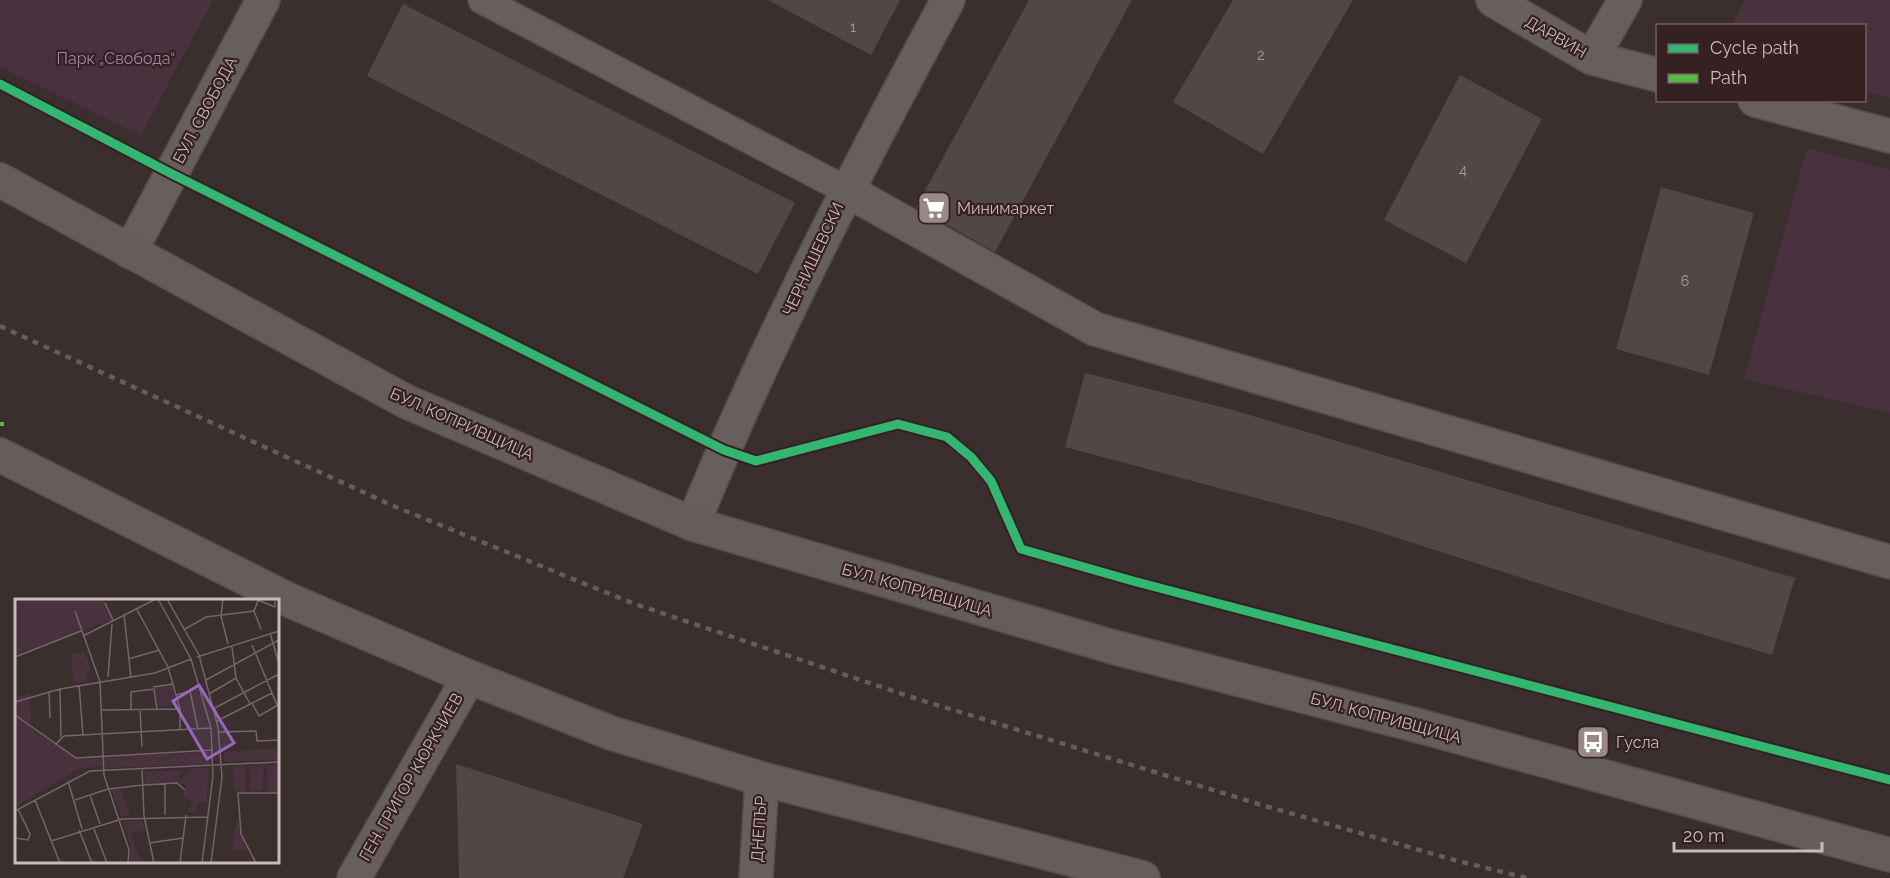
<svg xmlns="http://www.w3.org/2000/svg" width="1890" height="878" font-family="Raleway,sans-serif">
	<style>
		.green { fill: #48323e }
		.building { fill: #514747 }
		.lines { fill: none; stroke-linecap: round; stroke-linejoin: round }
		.service-casing { stroke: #534a4a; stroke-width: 30 }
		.minor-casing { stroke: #534a4a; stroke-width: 36 }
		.secondary-casing { stroke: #574c4c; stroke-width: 36 }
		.service { stroke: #685e5e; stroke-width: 27 }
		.minor { stroke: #685e5e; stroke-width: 33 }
		.secondary { stroke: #665c5c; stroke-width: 33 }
		.rail { stroke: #665c5c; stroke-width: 4.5; stroke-dasharray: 6 6; stroke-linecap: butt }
		.quiet { stroke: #58b947; stroke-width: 8; stroke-dasharray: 15 8; stroke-linecap: butt }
		.cycleway-casing { stroke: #352121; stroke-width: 13 }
		.cycleway { stroke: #33b770; stroke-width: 9 }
		.labels { text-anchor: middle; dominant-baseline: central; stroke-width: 4.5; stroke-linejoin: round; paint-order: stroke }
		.number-label { font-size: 14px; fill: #ac9d9c }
		.street-label { font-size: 16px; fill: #cabab9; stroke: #352121 }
		.park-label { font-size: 16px; fill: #9c87a8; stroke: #352121 }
		.poi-label { font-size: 16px; fill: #cabab9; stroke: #352121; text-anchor: start }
		.inset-road { fill: none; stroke: #746666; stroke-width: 1.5 }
		.view { fill: #9b65bd; fill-opacity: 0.15; stroke: #9b65bd; stroke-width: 3 }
		.inset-edge { fill: none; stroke: #cabab9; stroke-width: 3 }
	</style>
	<rect width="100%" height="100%" fill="#3a2e2e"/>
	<path class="green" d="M 0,0 L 213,0 L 141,135 L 0,67 Z
		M 1745,0 L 1890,0 L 1890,98 L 1865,91 L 1864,26 L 1732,25 Z
		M 1807,148 L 1890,170 L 1890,413 L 1744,379 Z"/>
	<path class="building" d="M 768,0 L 900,0 L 871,55 Z
		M 1029,0 L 1132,0 L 995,252 L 916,207 Z
		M 1233,0 L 1353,0 L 1263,154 L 1173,102 Z
		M 403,4 L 795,203 L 758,274 L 367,76 Z
		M 1460,75 L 1542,119 L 1466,263 L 1384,220 Z
		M 1661,187 L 1754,213 L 1709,375 L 1616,349 Z
		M 1085,373 L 1233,410 L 1795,578 L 1772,655 L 1637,615 L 1354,524 L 1065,447 Z
		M 456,764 L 643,824 L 623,878 L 459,878 Z"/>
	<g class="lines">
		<g class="service-casing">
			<path id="service" d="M 482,0 L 846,190"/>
		</g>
		<g class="minor-casing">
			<path id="minor" d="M 1493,0 L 1592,58 L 1658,75
				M 1592,58 L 1625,0
				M 1755,100 L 1890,136
				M 846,190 L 1095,329 L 1890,562
				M 130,252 L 263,0
				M 693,524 C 766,344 856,171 948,0
				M 354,878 L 469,677
				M 756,878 L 762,779"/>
		</g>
		<g class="secondary-casing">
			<path id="secondary" d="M 0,180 L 407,402 L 693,524 L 1113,647 L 1423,727 L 1890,855
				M 0,455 L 291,601 L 469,677 L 611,733 L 762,779 L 1143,878"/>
		</g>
		<use href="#service" class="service"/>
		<use href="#minor" class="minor"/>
		<use href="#secondary" class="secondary"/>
		<path class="rail" d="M 0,326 L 396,507 L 632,603 L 908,696 L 1265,806 L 1458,861 L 1527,878"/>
		<path class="quiet" d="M 0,422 L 0,426"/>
		<g class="cycleway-casing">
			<path id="cycleway" d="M 0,84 L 172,174 L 724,450 L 756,461 L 898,424 L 947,437 L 971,457 L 991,481 L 1021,549 L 1133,581 L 1890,780"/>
		</g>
		<use href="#cycleway" class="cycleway"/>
	</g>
	<defs>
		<g id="supermarket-square" transform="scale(1.725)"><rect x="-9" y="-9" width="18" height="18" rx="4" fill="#988988" stroke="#352121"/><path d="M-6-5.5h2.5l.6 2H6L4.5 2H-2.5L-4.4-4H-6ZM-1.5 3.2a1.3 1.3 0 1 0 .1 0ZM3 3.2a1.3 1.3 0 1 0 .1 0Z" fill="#fff"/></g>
		<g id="bus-square" transform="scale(1.725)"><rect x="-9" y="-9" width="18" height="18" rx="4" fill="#988988" stroke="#352121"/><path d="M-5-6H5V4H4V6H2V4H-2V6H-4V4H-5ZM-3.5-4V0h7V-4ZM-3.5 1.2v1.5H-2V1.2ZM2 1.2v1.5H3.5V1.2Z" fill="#fff"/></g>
	</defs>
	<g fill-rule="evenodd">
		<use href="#supermarket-square" x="934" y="208"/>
		<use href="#bus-square" x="1593" y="742"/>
	</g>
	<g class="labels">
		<g class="number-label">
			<text x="853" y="27">1</text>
			<text x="1261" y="55">2</text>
			<text x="1463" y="170">4</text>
			<text x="1685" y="281">6</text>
		</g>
		<g class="street-label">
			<text transform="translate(1556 37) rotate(30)">ДАРВИН</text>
			<text transform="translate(205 110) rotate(-62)">БУЛ. СВОБОДА</text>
			<text transform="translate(813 259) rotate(-65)">ЧЕРНИШЕВСКИ</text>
			<text transform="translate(462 424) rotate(24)">БУЛ. КОПРИВЩИЦА</text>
			<text transform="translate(917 590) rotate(16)">БУЛ. КОПРИВЩИЦА</text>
			<text transform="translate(1386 718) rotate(15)">БУЛ. КОПРИВЩИЦА</text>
			<text transform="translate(411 777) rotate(-60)">ГЕН. ГРИГОР КЮРКЧИЕВ</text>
			<text transform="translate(759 829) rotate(-86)">ДНЕПЪР</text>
		</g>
		<g class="park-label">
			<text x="116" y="58">Парк „Свобода“</text>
		</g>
		<g class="poi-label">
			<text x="957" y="208">Минимаркет</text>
			<text x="1616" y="742">Гусла</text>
		</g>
	</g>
	<g transform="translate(15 599)">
		<rect width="264" height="264" fill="#3a2e2e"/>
		<path d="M 0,0 L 89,0 L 97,21 L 0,56 ZM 69,52 L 77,74 L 71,75 L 72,82 L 59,84 L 56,55 ZM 157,86 L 162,106 L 142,107 L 140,89 ZM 15,94 L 16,130 L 63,160 L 87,159 L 87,167 L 63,170 L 0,208 L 0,99 ZM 264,149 L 264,161 L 210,163 L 209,153 ZM 194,153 L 195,165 L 90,169 L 89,158 ZM 264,165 L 264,193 L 250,193 L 253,191 L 252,166 ZM 231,166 L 230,192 L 219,192 L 218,167 ZM 234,166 L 249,166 L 247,191 L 236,192 ZM 177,169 L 194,169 L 191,204 L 182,203 L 181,214 L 172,213 L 178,203 L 168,197 L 171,186 L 164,184 ZM 167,171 L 162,184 L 130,184 L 130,173 ZM 96,190 L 106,190 L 115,217 L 106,218 ZM 128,221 L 130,231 L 116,235 L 126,264 L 116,264 L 116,248 L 108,223 ZM 221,224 L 224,224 L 231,251 L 217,251 Z" fill="#48323e"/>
		<path class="inset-road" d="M 143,0 L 176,60 L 196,129 L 198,177 L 187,264M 152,0 L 184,56 L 203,128 L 207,178 L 196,264M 208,0 L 206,17 L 213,45M 240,0 L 260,8 L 260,2M 243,2 L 239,12 L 246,30M 90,4 L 98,21M 121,9 L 153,68 L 165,110 L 165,131M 60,12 L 85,83 L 89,176 L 114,251 L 113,264M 109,15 L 116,79M 170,30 L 191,18 L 239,12M 255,34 L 264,65M 68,37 L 141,0M 237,46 L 262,106M 217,48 L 221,79 L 235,105M 0,58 L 66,32M 182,58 L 264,32M 113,60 L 145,51M 93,78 L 97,25M 191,81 L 264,41M 64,86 L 68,136M 138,88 L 158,85M 45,90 L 46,138M 34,92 L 35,119M 194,95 L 221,79M 161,96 L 175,92 L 183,130M 0,103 L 45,90 L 140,74 L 176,60M 237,104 L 244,117 L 263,106M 198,110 L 264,75M 87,111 L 165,110M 116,111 L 116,93 L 139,90 L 142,111M 125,111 L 127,148M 0,116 L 61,159 L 198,151M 202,122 L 257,94M 204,133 L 241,132 L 242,142 L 264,141M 40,146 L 49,137 L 196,129M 127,169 L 129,217 L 139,264M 53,182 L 67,230M 150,185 L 150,216M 75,196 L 85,225M 20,201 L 45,264M 60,201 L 93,190 L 128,186 L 162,184 L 170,191M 0,212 L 75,172 L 264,163M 79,230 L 92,264M 64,231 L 77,264M 0,239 L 13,241 L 15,235 L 3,210M 36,242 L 107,220 L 193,218M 134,244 L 168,239M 165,264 L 171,216M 241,264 L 226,235 L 223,194 L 264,194"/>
		<path class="view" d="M 184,86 L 219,144 L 192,160 L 158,102 Z"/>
		<rect width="264" height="264" class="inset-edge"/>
	</g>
	<rect x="1656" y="24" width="210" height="78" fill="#352121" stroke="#715e5e" stroke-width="1.5"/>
	<rect x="1668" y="44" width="30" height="9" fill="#33b770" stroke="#715e5e" stroke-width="1.5"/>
	<text x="1710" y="54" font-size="18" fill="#cabab9">Cycle path</text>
	<rect x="1668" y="74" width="30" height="9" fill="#58b947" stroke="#715e5e" stroke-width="1.5"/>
	<text x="1710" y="84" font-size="18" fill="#cabab9">Path</text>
	<path d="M1674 842v9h148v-9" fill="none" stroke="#cabab9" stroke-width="3"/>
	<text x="1683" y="842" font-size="18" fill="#cabab9" stroke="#352121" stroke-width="4.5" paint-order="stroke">20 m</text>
</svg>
